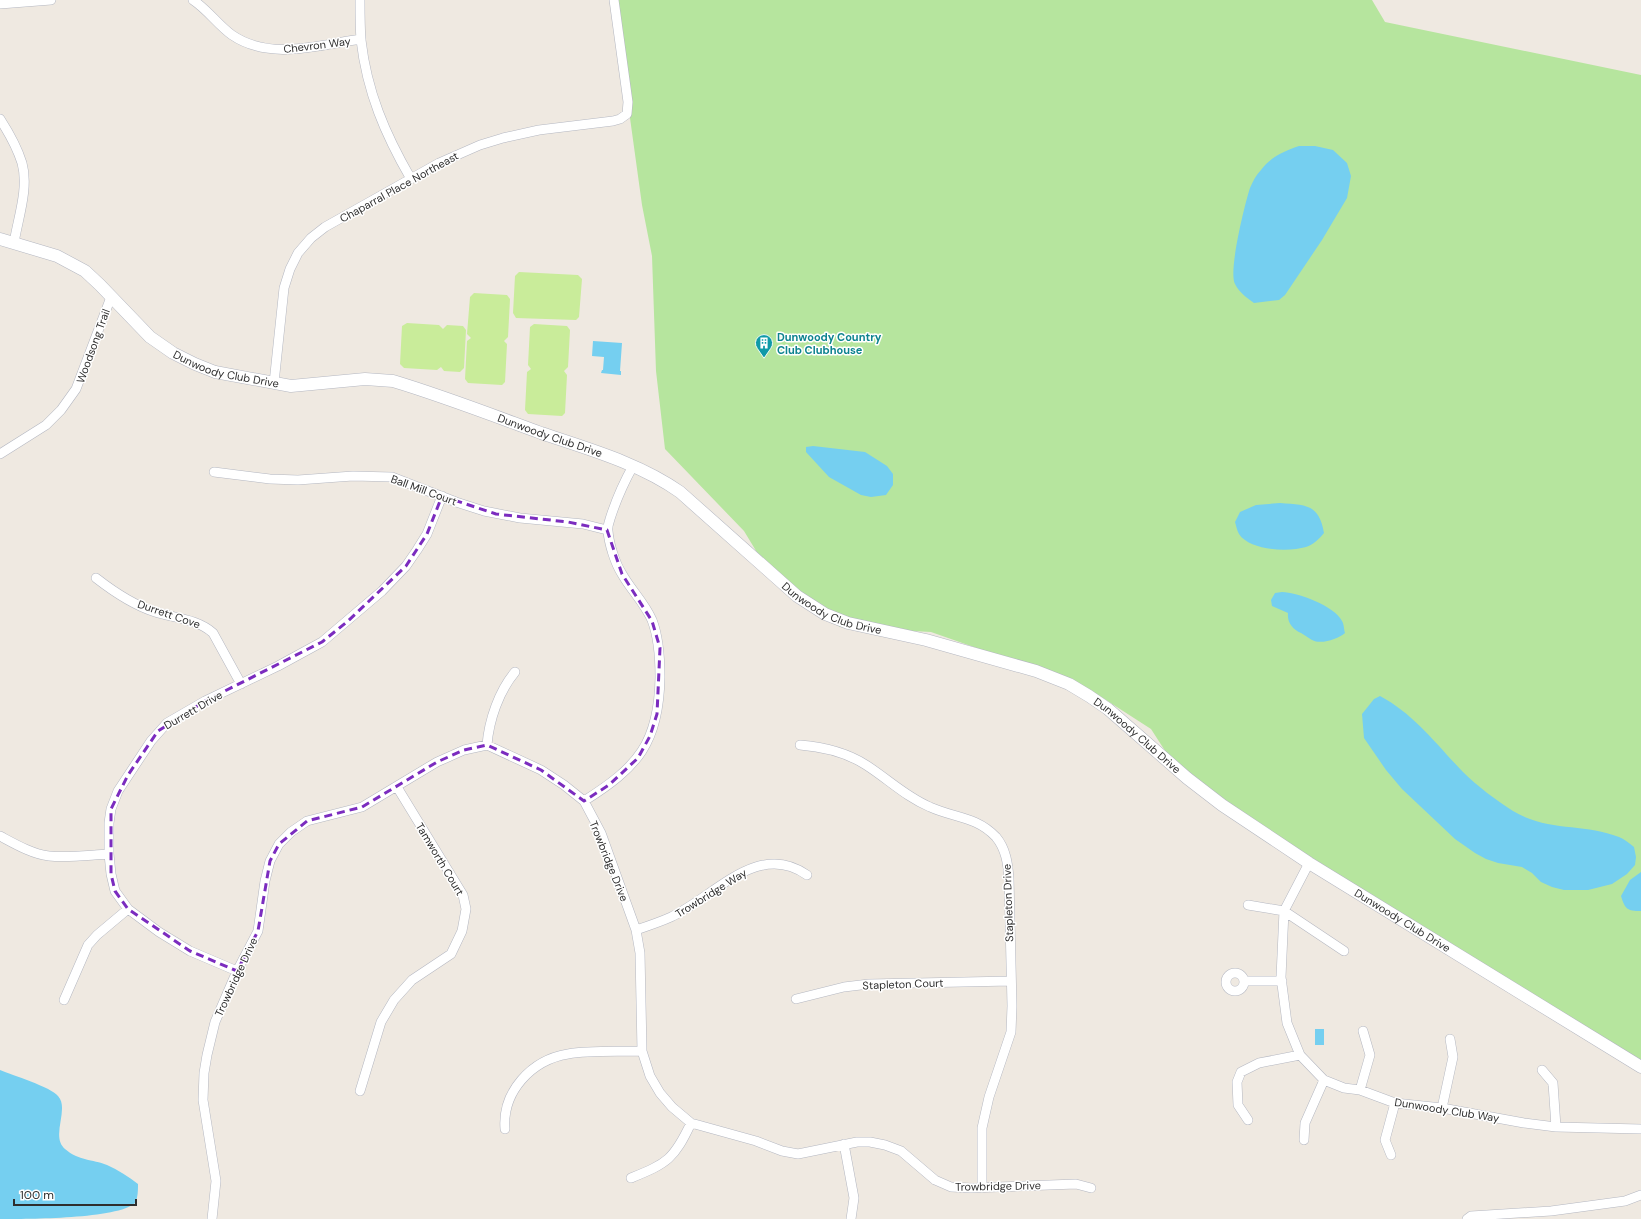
<svg xmlns="http://www.w3.org/2000/svg" width="1641" height="1219" font-family="'DM Sans',sans-serif">
	<style>
		.green { fill: #b6e59e }
		.pitch { fill: #c9ec9a }
		.water { fill: #75cff0 }
		.lines { fill: none; stroke-linecap: round; stroke-linejoin: round }
		.minor-casing { stroke: #b4b7c1; stroke-width: 10 }
		.tertiary-casing { stroke: #b4b7c1; stroke-width: 13 }
		.minor { stroke: #fff; stroke-width: 9 }
		.tertiary { stroke: #fff; stroke-width: 12 }
		.marked { fill: none; stroke: #7b2cbf; stroke-width: 3; stroke-dasharray: 8 5; stroke-linejoin: round }
		.labels { text-anchor: middle; dominant-baseline: central; stroke-width: 3; stroke-linejoin: round; paint-order: stroke }
		.street-label { font-size: 11px; fill: #2e2e2e; stroke: #fff }
		.culture-label { font-size: 11px; font-weight: bold; fill: #0d838f; stroke: #fff; text-anchor: start }
	</style>
	<rect width="100%" height="100%" fill="#efe9e1"/>
	<path class="green" d="M 618,0 L 1372,0 L 1385,22 L 1641,75 L 1641,1060 L 1539,1004 L 1182,777 L 1151,729 L 1092,691 L 1022,664 L 931,632 L 840,627 L 770,574 L 744,531 L 665,449 L 656,371 L 652,256 L 642,205 L 630,118 Z"/>
	<path class="pitch" d="M 519,272 L 578,275 L 582,279 L 579,317 L 576,320 L 516,318 L 513,313 L 515,276 Z
		M 474,293 L 507,295 L 510,299 L 508,337 L 504,341 L 507,344 L 505,382 L 502,385 L 468,383 L 465,379 L 467,341 L 471,338 L 467,334 L 470,297 Z
		M 407,323 L 439,325 L 443,329 L 447,325 L 463,326 L 466,330 L 464,368 L 460,372 L 444,371 L 441,367 L 437,370 L 404,368 L 400,364 L 402,326 Z
		M 534,324 L 567,326 L 570,330 L 568,367 L 564,371 L 567,375 L 565,413 L 562,416 L 528,414 L 525,410 L 527,372 L 531,369 L 528,365 L 530,327 Z"/>
	<path class="water" d="M 1299,146 L 1315,146 L 1333,150 L 1347,163 L 1351,176 L 1347,198 L 1322,240 L 1285,295 L 1279,300 L 1254,303 C 1247,298 1239,292 1235,284 C 1228,272 1245,203 1250,188 C 1253,181 1256,175 1261,170 C 1270,157 1285,151 1299,146 Z
		M 593,341 L 622,343 L 620,371 L 621,371 L 621,375 L 601,373 L 602,370 L 603,370 L 604,357 L 592,356 Z
		M 813,446 L 865,452 L 887,466 L 893,474 L 893,485 L 886,495 L 871,497 L 861,495 L 829,477 L 806,452 L 806,447 Z
		M 1280,503 C 1306,505 1319,504 1324,533 C 1319,539 1313,545 1306,547 C 1289,552 1250,551 1239,534 C 1237,531 1236,525 1235,522 L 1240,512 L 1256,505 Z
		M 1282,592 C 1297,592 1335,606 1342,621 C 1344,624 1344,630 1345,633 C 1338,639 1321,645 1312,640 C 1308,638 1305,635 1301,633 C 1293,629 1287,623 1288,613 L 1272,606 L 1271,600 L 1275,593 Z
		M 1380,696 C 1414,714 1436,744 1463,772 C 1477,786 1496,800 1513,811 C 1548,832 1584,823 1619,837 C 1624,839 1629,843 1634,847 L 1636,857 L 1635,865 L 1627,874 L 1612,884 L 1588,890 L 1564,890 L 1552,887 L 1541,882 L 1532,873 L 1522,867 L 1498,863 L 1486,859 L 1475,853 L 1455,839 L 1402,789 L 1386,770 L 1364,738 L 1362,714 L 1374,699 Z
		M 1641,872 L 1641,911 C 1627,911 1625,909 1621,896 L 1630,880 Z
		M 1315,1029 L 1324,1029 L 1324,1045 L 1315,1045 Z
		M 0,1070 C 12,1075 51,1087 58,1096 C 70,1109 50,1136 65,1149 C 79,1161 92,1159 107,1165 C 118,1170 129,1177 138,1184 C 138,1190 138,1198 135,1203 C 118,1219 28,1219 0,1219 Z"/>
	<g class="lines">
		<g class="minor-casing">
			<path id="minor" d="M 193,0 C 208,10 218,25 232,35 C 270,61 319,45 361,39
				M 360,0 C 360,13 360,27 361,40 C 367,92 385,134 411,179
				M 0,4 L 51,0
				M 0,119 C 9,133 17,147 22,163 C 29,188 18,218 14,243
				M 274,383 L 284,288 L 290,269 L 298,253 L 311,238 L 325,227 L 439,163 L 480,145 L 503,138 L 539,130 L 613,121 L 620,119 L 627,114 L 628,102 L 614,0
				M 0,454 L 46,425 L 61,410 L 76,389 L 111,297
				M 214,472 L 270,479 L 298,480 L 353,476 L 392,477 L 456,502 L 484,511 L 520,518 L 583,524 L 607,530
				M 96,578 C 114,592 133,605 155,612 C 174,618 198,619 213,633 L 241,684
				M 487,745 C 489,720 499,691 515,672
				M 800,745 C 824,747 846,752 866,765 C 888,779 906,797 930,807 C 954,818 976,816 996,837 C 1006,849 1008,864 1009,879 L 1012,1006 L 1011,1032 L 989,1097 L 982,1128 L 982,1188
				M 584,801 C 638,767 659,743 660,677 C 660,657 659,638 652,620 C 644,602 631,590 622,574 C 615,563 609,544 608,531 C 607,527 609,523 610,519 C 616,500 623,484 633,466
				M 0,836 C 15,844 32,854 49,856 C 69,858 89,855 109,854
				M 1309,863 L 1284,911 L 1281,977 L 1287,1023 L 1300,1055 L 1324,1080 L 1344,1088 L 1360,1090 L 1395,1103 L 1442,1108 L 1524,1123 L 1556,1127 L 1641,1129
				M 1248,905 L 1284,911 L 1344,951
				M 636,930 C 648,926 660,922 671,917 C 714,897 758,840 807,875
				M 237,971 L 190,951 L 159,932 L 128,909 L 115,891 L 111,874 L 109,854 L 109,823 L 111,809 L 118,791 L 151,741 L 167,723 L 205,701 L 278,666 L 322,642 L 382,591 L 406,566 L 417,550 L 427,534 L 442,496
				M1226 982a9 9 0 1 1 18 0a9 9 0 1 1-18 0Z
				M 1244,981 L 1282,981
				M 796,999 L 844,987 L 869,984 L 1011,981
				M 64,1000 L 88,945 L 97,935 L 128,909
				M 1542,1070 L 1553,1083 L 1556,1127
				M 1360,1090 L 1370,1055 L 1363,1031
				M 360,1091 L 381,1022 L 394,1000 L 412,980 L 451,954 L 462,931 L 466,909 L 463,895 L 397,787
				M 1442,1108 L 1453,1057 L 1450,1039
				M 1248,1120 L 1238,1105 L 1237,1082 L 1241,1072 L 1259,1063 L 1300,1055
				M 505,1129 C 502,1092 531,1060 568,1054 C 590,1050 619,1052 642,1051
				M 1304,1140 L 1305,1123 L 1324,1080
				M 844,1144 L 854,1198 L 851,1219
				M 1391,1155 L 1385,1140 L 1395,1103
				M 631,1178 C 668,1163 674,1159 691,1123
				M 212,1219 L 216,1181 L 203,1100 L 204,1073 L 207,1055 L 215,1022 L 237,971 L 258,931 L 265,881 L 270,861 L 279,844 L 291,832 L 307,821 L 362,807 L 437,762 L 464,750 L 487,745 L 541,770 L 564,785 L 584,801 L 601,833 L 636,930 L 640,953 L 642,1051 L 650,1076 L 660,1093 L 672,1107 L 691,1123 L 756,1141 L 782,1151 L 798,1154 L 857,1142 L 870,1142 L 885,1145 L 901,1151 L 935,1180 L 951,1187 L 971,1188 L 1076,1184 L 1091,1188
				M 1467,1219 L 1471,1216 L 1551,1211 L 1625,1201 L 1641,1195"/>
		</g>
		<g class="tertiary-casing">
			<g id="tertiary">
				<path id="s1" d="M 0,239 L 57,256 L 85,271 L 100,285 L 150,337 L 173,353 L 195,364 L 215,372 L 291,386 L 365,379 L 393,381 C 443,396 492,415 541,433 C 588,449 639,463 680,492 L 797,596 L 825,614 L 848,623 L 926,640 L 1036,671 L 1069,684 L 1089,696 L 1108,709 L 1187,778 L 1222,805 L 1309,863 L 1641,1067"/>
			</g>
		</g>
		<use href="#minor" class="minor"/>
		<use href="#tertiary" class="tertiary"/>
	</g>
	<path class="marked" d="M 442,496 L 496,514 L 568,522 L 607,530 L 622,574 L 652,621 L 660,648 L 657,714 L 650,736 L 638,758 L 609,785 L 584,801 L 541,770 L 487,745 L 464,750 L 437,762 L 362,807 L 307,821 L 279,844 L 270,861 L 258,931 L 237,971 L 190,951 L 128,909 L 115,891 L 111,874 L 111,809 L 128,775 L 158,731 L 205,701 L 322,642 L 348,621 L 406,566 L 427,534 Z"/>
	<defs>
		<g id="building-pin" transform="scale(0.9)"><path d="M0 17L-7.5 6A9.5 9.5 0 1 1 7.5 6Z" fill="#0f9aa8" stroke="#fff"/><path d="M-4-6H4V6H1V3H-1V6H-4ZM-2.5-4.3h1.7v1.8h-1.7ZM.8-4.3h1.7v1.8H.8ZM-2.5-1h1.7V.8h-1.7ZM.8-1h1.7V.8H.8Z" fill="#fff"/></g>
	</defs>
	<g fill-rule="evenodd">
		<use href="#building-pin" x="764" y="343"/>
	</g>
	<g class="labels">
		<g class="street-label">
			<text transform="translate(317 45) rotate(-7)">Chevron Way</text>
			<text transform="translate(399 187) rotate(-29)">Chaparral Place Northeast</text>
			<text transform="translate(93 346) rotate(-70)">Woodsong Trail</text>
			<text stroke="none"><textPath href="#s1" startOffset="268">Dunwoody Club Drive</textPath></text>
			<text stroke="none"><textPath href="#s1" startOffset="604">Dunwoody Club Drive</textPath></text>
			<text transform="translate(424 490) rotate(20)">Ball Mill Court</text>
			<text stroke="none"><textPath href="#s1" startOffset="940">Dunwoody Club Drive</textPath></text>
			<text transform="translate(169 614) rotate(19)">Durrett Cove</text>
			<text transform="translate(193 710) rotate(-30)">Durrett Drive</text>
			<text stroke="none"><textPath href="#s1" startOffset="1276">Dunwoody Club Drive</textPath></text>
			<text transform="translate(440 859) rotate(59)">Tamworth Court</text>
			<text transform="translate(609 861) rotate(68)">Trowbridge Drive</text>
			<text transform="translate(711 893) rotate(-32)">Trowbridge Way</text>
			<text transform="translate(1008 903) rotate(-92)">Stapleton Drive</text>
			<text stroke="none"><textPath href="#s1" startOffset="1600">Dunwoody Club Drive</textPath></text>
			<text transform="translate(236 977) rotate(-65)">Trowbridge Drive</text>
			<text transform="translate(903 984) rotate(-2)">Stapleton Court</text>
			<text transform="translate(1447 1110) rotate(9)">Dunwoody Club Way</text>
			<text transform="translate(998 1186) rotate(-1)">Trowbridge Drive</text>
		</g>
		<g class="culture-label">
			<text x="777" y="337">Dunwoody Country<tspan x="777" dy="13">Club Clubhouse</tspan></text>
		</g>
	</g>
	<path d="M14 1199v6h122v-6" fill="none" stroke="#2e2e2e" stroke-width="2"/>
	<text x="20" y="1199" font-size="12" fill="#2e2e2e" stroke="#ffffff" stroke-width="3" paint-order="stroke">100 m</text>
</svg>
